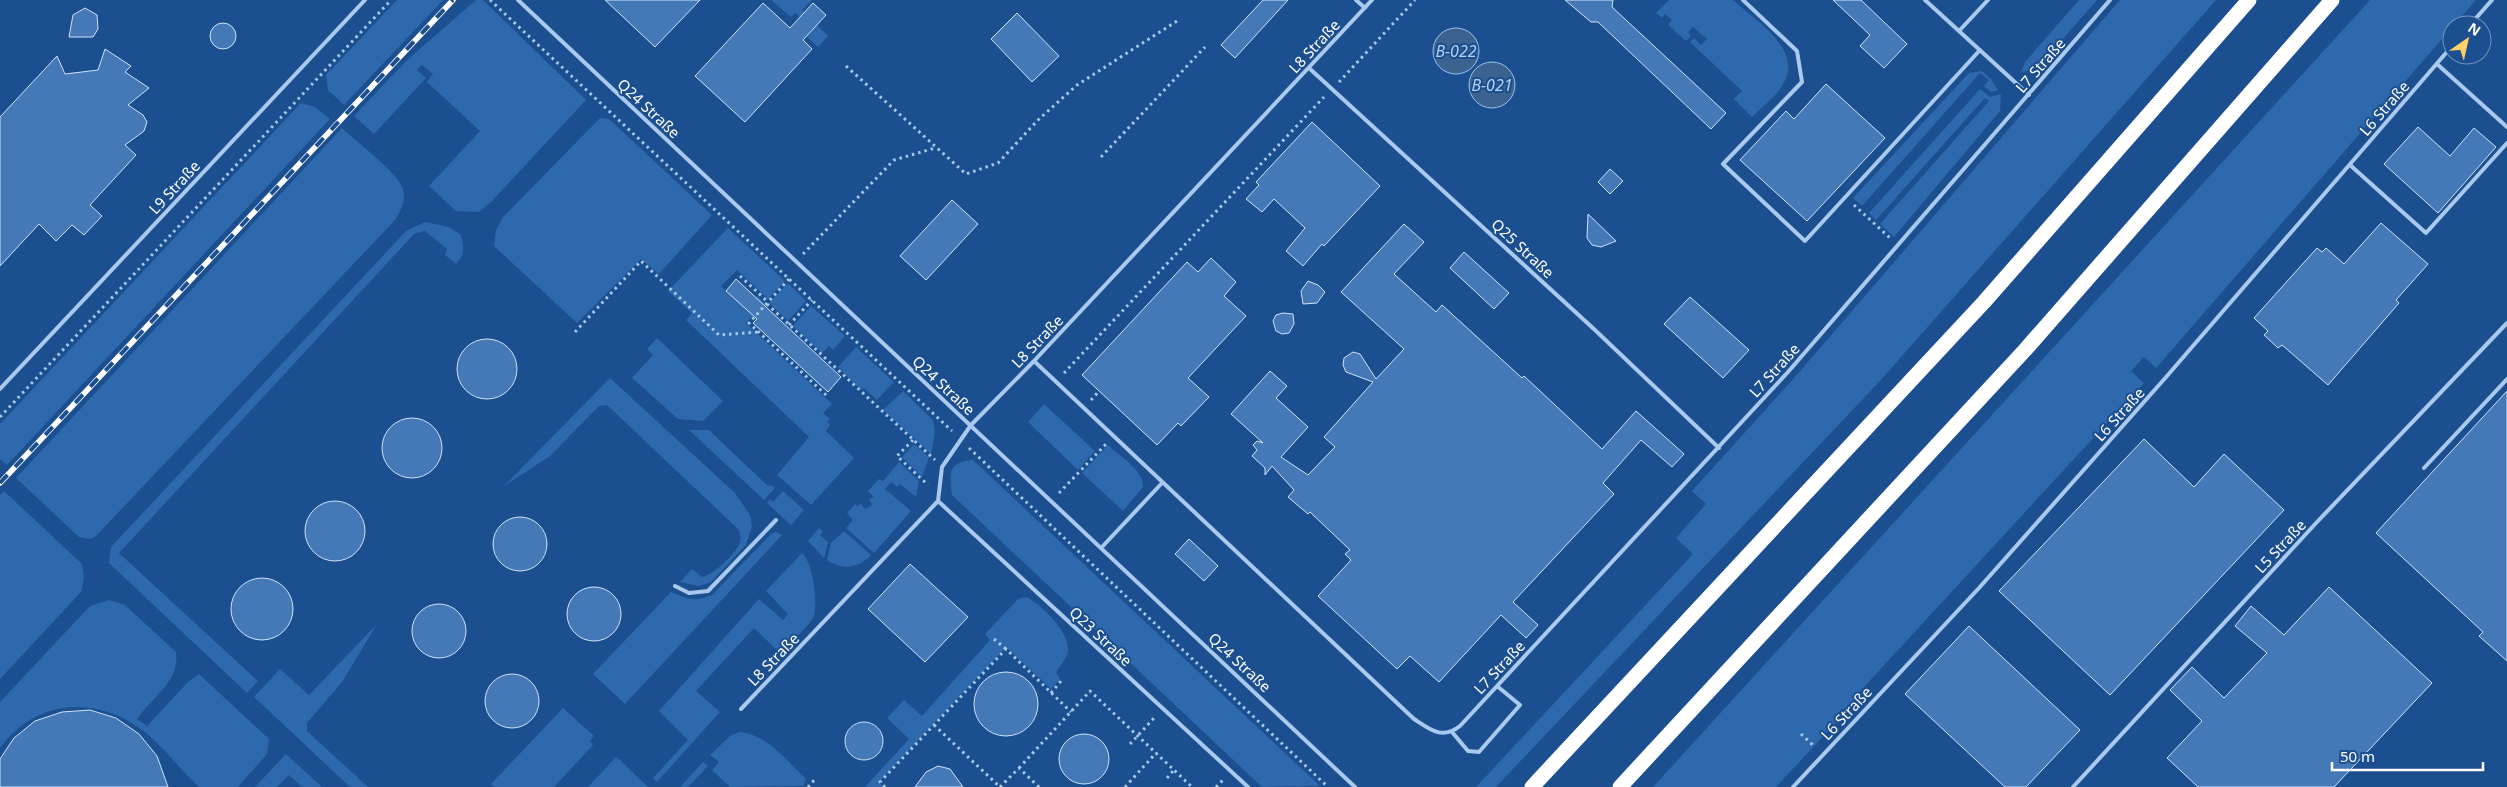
<svg xmlns="http://www.w3.org/2000/svg" width="2507" height="787" font-family="'Noto Sans',sans-serif">
	<style>
		.green { fill: #2e69ad }
		.water { fill: #3c6290; stroke: #9cc4f0 }
		.building { fill: #4478b7; stroke: #cfe3fa }
		.lines { fill: none; stroke-linecap: round; stroke-linejoin: round }
		.path { stroke: #a9c9ee; stroke-width: 3; stroke-dasharray: 2.5 4; stroke-linecap: butt }
		.lane { stroke: #a9c9ee; stroke-width: 4 }
		.highway { stroke: #fff; stroke-width: 15 }
		.rail-casing { stroke: #fff; stroke-width: 5.5 }
		.rail { stroke: #1b4f8f; stroke-width: 4; stroke-dasharray: 11; stroke-linecap: butt }
		.labels { text-anchor: middle; dominant-baseline: central; stroke-width: 4; stroke-linejoin: round; paint-order: stroke }
		.street-label { font-size: 15px; fill: #fff; stroke: #1b4f8f }
		.water-label { font-size: 16px; font-style: italic; fill: #b5d3f5; stroke: #1b4f8f }
	</style>
	<rect width="100%" height="100%" fill="#1b4f8f"/>
	<path class="green" d="M 397,0 L 443,0 L 344,105 L 328,90 L 326,75 Z
		M 476,0 L 483,0 L 586,100 L 492,201 L 479,212 L 456,211 L 429,186 L 480,131 L 427,82 L 433,74 L 422,65 L 417,70 L 426,78 L 374,134 L 354,116 L 407,60 Z
		M 771,0 L 812,0 L 802,10 L 828,36 L 818,47 L 807,37 L 811,32 L 799,21 L 801,18 L 795,13 L 791,17 Z
		M 1669,0 L 1733,0 C 1756,21 1806,51 1782,86 C 1775,97 1762,107 1752,117 L 1734,99 L 1742,91 L 1690,42 L 1694,38 L 1701,45 L 1707,39 L 1693,27 L 1688,32 L 1691,36 L 1686,41 L 1668,25 L 1672,20 L 1665,14 L 1662,18 L 1656,13 Z
		M 2079,0 L 2097,0 L 2041,64 L 2034,70 L 2021,72 L 2025,62 Z
		M 2120,0 L 2216,0 L 1880,381 L 1496,787 L 1476,787 L 1693,554 L 1676,538 L 1706,504 L 1692,491 L 1795,377 Z
		M 2370,0 L 2476,0 L 2156,368 L 2144,357 L 2131,371 L 2144,383 L 1853,699 L 1856,701 L 1776,787 L 1653,787 Z
		M 1982,71 L 1991,79 L 1998,90 L 1991,92 L 1984,86 L 1989,80 L 1980,73 L 1862,206 L 1853,198 L 1969,73 Z
		M 1980,89 L 1990,97 L 2001,94 L 2000,111 L 1894,237 L 1880,224 L 1989,101 L 1985,98 L 1876,220 L 1869,213 Z
		M 301,103 L 315,107 L 330,119 L 7,465 L 0,459 L 0,424 Z
		M 600,118 L 609,119 L 712,215 L 659,274 L 641,259 L 577,323 L 494,246 L 496,230 L 503,217 Z
		M 342,128 C 355,140 400,175 403,189 C 406,200 401,210 396,219 L 96,536 L 90,539 L 79,537 L 16,478 Z
		M 425,222 L 449,227 L 461,235 C 464,248 465,254 456,264 L 445,255 L 447,249 L 425,231 L 414,234 L 119,553 L 258,681 L 247,693 L 109,563 L 111,547 L 406,231 Z
		M 728,228 L 785,281 L 768,299 L 737,270 L 721,286 L 745,308 L 757,296 L 765,303 L 746,323 L 832,404 L 823,413 L 830,419 L 827,422 L 830,425 L 826,431 L 854,458 L 811,505 L 777,475 L 809,437 L 686,320 L 692,313 L 668,291 Z
		M 788,283 L 806,301 L 788,321 L 769,303 Z
		M 811,306 L 845,336 L 833,350 L 829,346 L 822,353 L 793,326 Z
		M 657,338 L 723,401 L 703,421 L 678,419 L 632,378 L 653,355 L 647,349 Z
		M 856,347 L 894,382 L 877,400 L 864,388 L 861,390 L 838,367 Z
		M 610,378 L 735,493 L 750,515 L 752,526 L 746,545 L 711,582 L 699,586 L 680,582 L 692,569 L 702,577 C 713,575 736,554 740,542 C 741,538 740,535 739,530 L 607,405 L 599,406 L 550,456 L 504,486 Z
		M 903,391 L 933,420 L 935,432 L 931,454 L 883,410 Z
		M 1044,404 L 1095,451 L 1078,470 L 1028,422 Z
		M 689,430 L 709,430 L 768,486 L 771,485 L 775,488 L 764,500 Z
		M 914,444 L 929,457 L 922,477 L 902,457 Z
		M 1108,445 C 1119,456 1144,470 1143,487 L 1123,511 L 1082,473 Z
		M 973,460 L 1320,786 L 1262,787 L 952,495 C 949,473 948,462 973,460 Z
		M 899,462 L 919,481 L 916,497 L 900,484 L 897,487 L 891,482 L 885,489 L 911,511 L 874,553 L 846,528 L 853,520 L 847,513 L 855,504 L 857,506 L 861,504 L 865,509 L 872,505 L 869,499 L 874,497 L 868,491 L 879,479 L 883,481 Z
		M 4,491 L 82,564 L 84,578 L 81,592 L 0,679 L 0,495 Z
		M 783,491 L 804,510 L 791,525 L 767,503 L 770,499 L 773,502 Z
		M 819,528 L 823,532 L 820,535 L 828,542 L 824,558 L 808,541 Z
		M 844,531 L 871,555 C 859,568 842,571 827,560 L 831,543 Z
		M 776,532 L 782,535 L 625,704 L 593,674 L 671,592 C 686,599 696,602 712,595 L 771,534 Z
		M 802,553 C 813,562 819,605 813,618 C 807,628 789,644 780,653 L 754,628 L 696,691 L 720,712 L 657,782 L 653,778 L 688,740 L 659,711 L 759,599 L 783,620 L 788,614 L 766,591 Z
		M 1026,597 C 1041,603 1071,634 1068,652 C 1066,659 1060,666 1056,672 L 1060,679 L 1051,689 L 1006,647 L 879,782 L 883,787 L 865,787 L 909,739 L 887,718 L 904,700 L 922,716 L 990,640 L 985,634 L 1018,599 Z
		M 109,600 L 125,605 L 176,652 C 180,682 152,697 137,719 L 147,726 L 188,682 L 199,674 L 269,739 L 267,754 L 238,787 L 199,787 C 181,770 164,748 145,732 C 97,695 37,698 0,748 L 0,702 L 90,606 Z
		M 377,624 L 342,682 L 307,723 L 307,731 L 368,787 L 350,787 L 254,697 L 280,669 L 309,695 Z
		M 563,708 L 594,736 L 590,741 L 593,745 L 554,787 L 495,787 L 491,784 Z
		M 740,732 C 768,735 787,761 806,779 L 803,786 L 730,787 L 712,770 L 719,762 L 710,755 L 730,736 Z
		M 286,754 L 322,787 L 302,787 L 289,775 L 277,787 L 255,787 Z
		M 616,757 L 620,760 L 648,787 L 588,787 Z
		M 703,762 L 708,766 L 688,787 L 680,787 Z"/>
	<path class="water" d="M1433 51a23 23 0 1 1 46 0a23 23 0 1 1-46 0Z
		M1469 85a23 23 0 1 1 46 0a23 23 0 1 1-46 0Z"/>
	<path class="building" d="M 605,0 L 700,0 L 655,47 Z
		M 1263,0 L 1288,0 L 1235,58 L 1221,45 Z
		M 1565,0 L 1613,0 L 1612,7 L 1726,113 L 1711,129 L 1598,22 L 1591,22 Z
		M 1833,0 L 1861,0 L 1907,44 L 1884,68 L 1860,46 L 1870,35 Z
		M 763,3 L 790,28 L 813,3 L 826,15 L 803,40 L 812,49 L 745,122 L 695,76 Z
		M 85,8 L 97,15 L 98,29 L 93,37 L 69,37 L 73,15 Z
		M 1017,13 L 1059,56 L 1032,82 L 991,39 Z
		M210 36a13 13 0 1 1 26 0a13 13 0 1 1-26 0Z
		M 105,49 L 131,66 L 125,72 L 149,88 L 128,105 L 143,115 L 147,122 L 144,131 L 125,145 L 136,155 L 90,205 L 102,216 L 84,235 L 72,225 L 56,241 L 39,224 L 0,266 L 0,117 L 57,56 L 65,74 L 98,70 Z
		M 1826,84 L 1885,138 L 1807,221 L 1740,160 L 1786,111 L 1794,119 Z
		M 1312,122 L 1380,186 L 1324,246 L 1322,244 L 1303,266 L 1286,251 L 1305,228 L 1274,199 L 1262,212 L 1246,199 L 1259,185 L 1256,182 Z
		M 2418,127 L 2450,156 L 2474,128 L 2496,147 L 2438,213 L 2384,164 Z
		M 1610,169 L 1623,181 L 1610,194 L 1598,182 Z
		M 952,200 L 978,224 L 926,280 L 900,256 Z
		M 1588,214 L 1616,241 L 1601,247 L 1592,245 L 1587,238 Z
		M 2381,223 L 2428,264 L 2396,300 L 2399,303 L 2328,385 L 2282,345 L 2278,348 L 2264,335 L 2268,331 L 2254,318 L 2317,248 L 2322,252 L 2326,248 L 2344,264 Z
		M 1404,224 L 1424,242 L 1394,274 L 1436,312 L 1442,305 L 1522,378 L 1524,376 L 1602,449 L 1636,411 L 1684,454 L 1672,467 L 1641,440 L 1603,483 L 1614,494 L 1513,602 L 1538,625 L 1526,638 L 1501,615 L 1439,682 L 1410,656 L 1397,669 L 1318,596 L 1351,560 L 1345,554 L 1350,550 L 1310,512 L 1308,514 L 1288,497 L 1294,490 L 1272,466 L 1265,475 L 1265,468 L 1252,456 L 1257,450 L 1253,445 L 1257,441 L 1263,443 L 1231,414 L 1270,371 L 1287,386 L 1276,398 L 1308,427 L 1281,457 L 1308,475 L 1335,447 L 1324,437 L 1373,382 L 1346,372 L 1343,365 L 1344,358 L 1353,352 L 1360,354 L 1376,379 L 1404,349 L 1341,292 Z
		M 1464,252 L 1509,293 L 1494,309 L 1450,268 Z
		M 1211,258 L 1236,282 L 1224,296 L 1246,316 L 1188,378 L 1209,397 L 1181,426 L 1178,423 L 1157,445 L 1082,375 L 1187,262 L 1198,272 Z
		M 736,279 L 841,377 L 828,392 L 753,323 L 757,319 L 726,291 Z
		M 1308,281 L 1318,285 L 1325,292 L 1317,303 L 1303,304 L 1301,291 Z
		M 1690,297 L 1749,350 L 1723,378 L 1664,324 Z
		M 1283,313 L 1293,314 L 1294,324 L 1289,333 L 1282,334 L 1276,331 L 1273,321 L 1276,315 Z
		M457 369a30 30 0 1 1 60 0a30 30 0 1 1-60 0Z
		M 2507,391 L 2507,661 L 2479,636 L 2483,632 L 2376,533 Z
		M382 448a30 30 0 1 1 60 0a30 30 0 1 1-60 0Z
		M 2144,439 L 2194,487 L 2224,454 L 2284,510 L 2110,695 L 1999,591 Z
		M305 531a30 30 0 1 1 60 0a30 30 0 1 1-60 0Z
		M493 544a27 27 0 1 1 54 0a27 27 0 1 1-54 0Z
		M 1189,539 L 1218,566 L 1204,581 L 1175,554 Z
		M 910,564 L 968,617 L 925,662 L 868,609 Z
		M231 609a31 31 0 1 1 62 0a31 31 0 1 1-62 0Z
		M567 614a27 27 0 1 1 54 0a27 27 0 1 1-54 0Z
		M 2329,587 L 2432,683 L 2334,787 L 2198,787 L 2167,758 L 2202,721 L 2170,690 L 2192,667 L 2224,698 L 2267,653 L 2235,626 L 2251,606 L 2284,635 Z
		M412 631a27 27 0 1 1 54 0a27 27 0 1 1-54 0Z
		M 1969,626 L 2080,730 L 2026,787 L 2005,787 L 1905,694 Z
		M974 704a32 32 0 1 1 64 0a32 32 0 1 1-64 0Z
		M485 701a27 27 0 1 1 54 0a27 27 0 1 1-54 0Z
		M 90,710 L 116,718 L 139,734 L 157,756 L 168,787 L 0,787 L 0,759 L 14,738 L 35,721 L 62,712 Z
		M845 741a19 19 0 1 1 38 0a19 19 0 1 1-38 0Z
		M1059 759a25 25 0 1 1 50 0a25 25 0 1 1-50 0Z
		M 938,766 L 950,769 L 963,787 L 915,787 L 926,772 Z"/>
	<g class="lines">
		<path class="path" d="M 490,0 L 952,431
			M 846,66 L 966,174 L 998,163 L 1038,120 L 1077,85 L 1177,21
			M 1339,82 L 1415,0
			M 1101,157 L 1205,47
			M 1854,205 L 1890,238
			M 803,254 L 894,160 L 935,148
			M 740,276 L 768,302
			M 789,279 L 749,323 L 826,395
			M 767,304 L 935,460
			M 789,325 L 812,300
			M 575,332 L 641,261 L 719,335 L 758,332
			M 1064,373 L 1324,97
			M 1091,400 L 1099,391
			M 0,417 L 391,0
			M 913,440 L 897,456 L 928,485
			M 969,448 L 1328,787
			M 1059,493 L 1106,444
			M 994,639 L 1006,649
			M 1051,693 L 1061,681
			M 934,725 L 1000,787
			M 1801,734 L 1815,747
			M 1130,744 L 1155,717
			M 1019,768 L 1090,691 L 1192,787
			M 1167,778 L 1174,770
			M 808,787 L 816,778
			M 885,787 L 880,782 L 1006,649 L 1071,712
			M 1000,787 L 1019,768 L 1039,787
			M 1125,787 L 1156,753
			M 1216,787 L 1223,780"/>
		<path class="lane" d="M 518,0 L 1355,787
			M 1356,0 L 1365,8
			M 1743,0 L 1797,51 L 1802,82 L 1723,164 L 1805,241 L 1980,50
			M 1925,0 L 2029,95
			M 2470,25 L 2492,0
			M 1959,31 L 1988,0
			M 2437,64 L 2507,127
			M 1309,68 L 1595,330 L 1719,448
			M 2350,165 L 2426,233 L 2507,143
			M 1034,361 L 1414,719 C 1431,730 1442,740 1460,726 L 1788,372 L 2110,0
			M 0,389 L 365,0
			M 2424,468 L 2507,379
			M 938,501 L 1248,787
			M 1102,547 L 1162,483
			M 675,586 L 689,593 L 708,591 L 776,520
			M 741,709 L 938,501 L 942,467 L 971,425 L 1034,361 L 1372,0
			M 1452,732 L 1468,751 L 1479,752 L 1520,705 L 1497,686
			M 1793,787 L 1979,588 L 2167,376 L 2452,46
			M 2073,787 L 2317,522 L 2507,323"/>
		<path class="highway" d="M 1532,787 L 1984,302 L 2249,0
			M 1620,787 L 2025,350 L 2332,0"/>
		<g class="rail-casing">
			<path id="rail" d="M 0,483 L 453,0"/>
		</g>
		<use href="#rail" class="rail"/>
	</g>
	<g class="labels">
		<g class="street-label">
			<text transform="translate(1314 46) rotate(-47)">L8 Straße</text>
			<text transform="translate(2040 65) rotate(-49)">L7 Straße</text>
			<text transform="translate(649 108) rotate(43)">Q24 Straße</text>
			<text transform="translate(2384 108) rotate(-49)">L6 Straße</text>
			<text transform="translate(174 187) rotate(-47)">L9 Straße</text>
			<text transform="translate(1523 248) rotate(43)">Q25 Straße</text>
			<text transform="translate(1037 341) rotate(-46)">L8 Straße</text>
			<text transform="translate(1774 370) rotate(-48)">L7 Straße</text>
			<text transform="translate(944 385) rotate(43)">Q24 Straße</text>
			<text transform="translate(2119 414) rotate(-48)">L6 Straße</text>
			<text transform="translate(2280 546) rotate(-47)">L5 Straße</text>
			<text transform="translate(1101 636) rotate(43)">Q23 Straße</text>
			<text transform="translate(773 659) rotate(-46)">L8 Straße</text>
			<text transform="translate(1240 662) rotate(43)">Q24 Straße</text>
			<text transform="translate(1499 667) rotate(-47)">L7 Straße</text>
			<text transform="translate(1846 713) rotate(-47)">L6 Straße</text>
		</g>
		<g class="water-label">
			<text x="1456" y="51">B-022</text>
			<text x="1492" y="85">B-021</text>
		</g>
	</g>
	<g transform="translate(2467 40) rotate(34)"><circle r="24" fill="#1b4f8f" stroke="#7695bc"/>
	<path d="M0-4L9 19L0 12L-9 19Z" fill="#ffd166"/>
	<text y="-8" font-size="14" font-weight="bold" text-anchor="middle" fill="#ffffff">N</text>
	</g>
	<path d="M2332 762v8h151v-8" fill="none" stroke="#ffffff" stroke-width="2.5"/>
	<text x="2340" y="762" font-size="15" fill="#ffffff" stroke="#1b4f8f" stroke-width="4" paint-order="stroke">50 m</text>
</svg>
